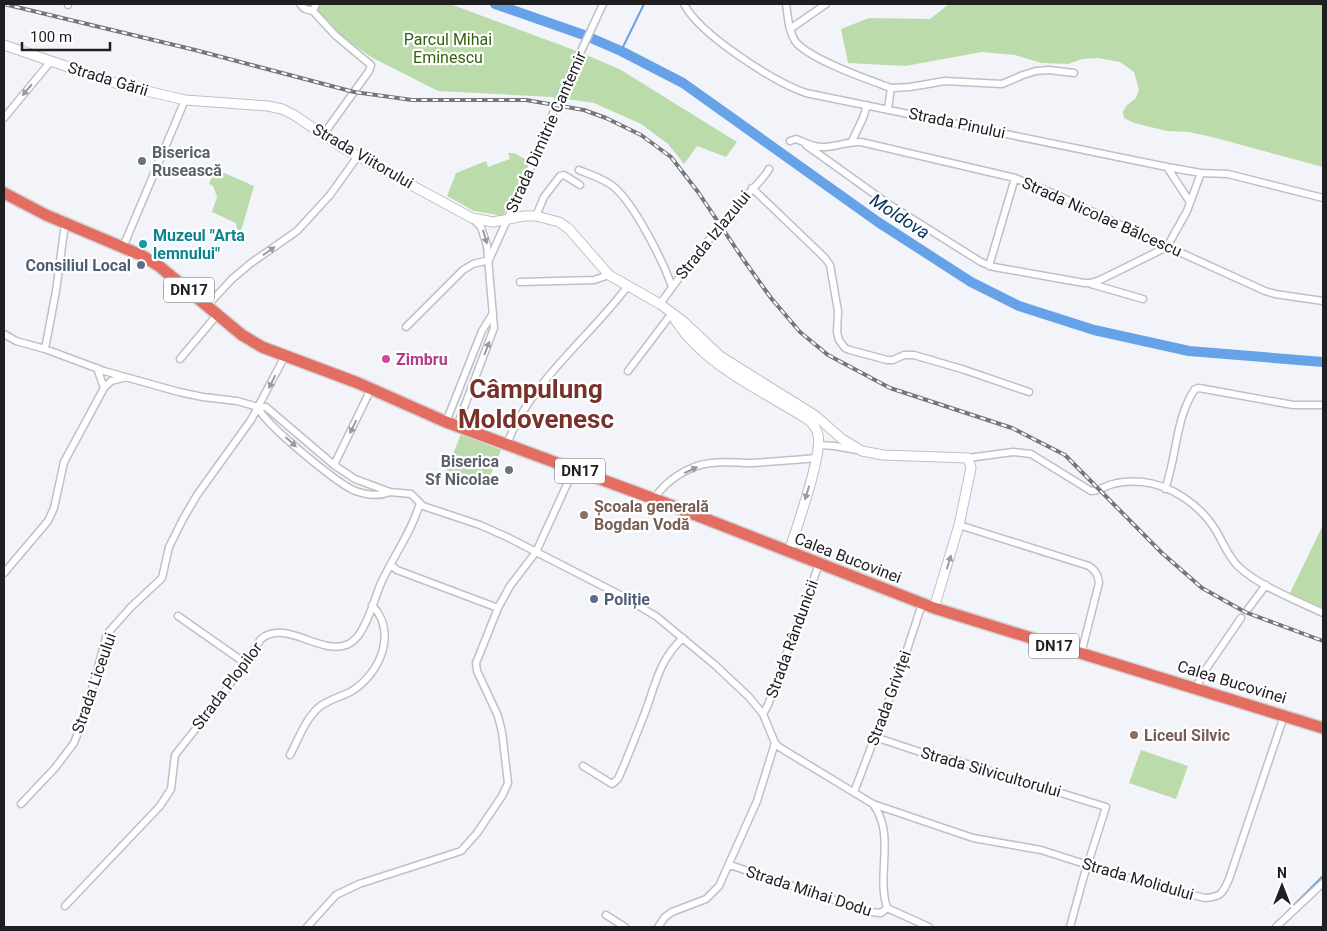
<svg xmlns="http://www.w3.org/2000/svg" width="1327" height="931" font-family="Roboto,sans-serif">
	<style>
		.green { fill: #bbdbab }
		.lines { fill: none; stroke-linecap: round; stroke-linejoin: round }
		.stream { stroke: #66a2e7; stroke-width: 2 }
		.river { stroke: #66a2e7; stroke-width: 10 }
		.street-casing { stroke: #bfc0c6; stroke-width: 9 }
		.secondary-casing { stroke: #bfc0c6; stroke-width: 11 }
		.highway-casing { stroke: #d2d2d3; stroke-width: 14 }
		.street { stroke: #fff; stroke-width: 6 }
		.secondary { stroke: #fff; stroke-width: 9 }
		.highway { stroke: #e46d61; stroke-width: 11 }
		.rail-casing { stroke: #75757a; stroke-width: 4 }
		.rail { stroke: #fff; stroke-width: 2; stroke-dasharray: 5.5; stroke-linecap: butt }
		.oneway { fill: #9a9a9c }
		.worship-dot { fill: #6b7280; stroke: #fff; stroke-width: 2 }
		.culture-dot { fill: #0f9aa8; stroke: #fff; stroke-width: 2 }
		.service-dot { fill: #5c6f8a; stroke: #fff; stroke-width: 2 }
		.hotel-dot { fill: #d1479c; stroke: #fff; stroke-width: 2 }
		.education-dot { fill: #8d6e63; stroke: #fff; stroke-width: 2 }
		.labels { text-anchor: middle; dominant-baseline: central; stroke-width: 4.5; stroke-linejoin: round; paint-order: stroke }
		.shield { fill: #fff; stroke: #626264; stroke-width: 1 }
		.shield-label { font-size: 15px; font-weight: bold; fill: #1f1f22 }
		.park-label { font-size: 16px; fill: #346210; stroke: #fff }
		.street-label { font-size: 16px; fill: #1f1f22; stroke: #fff }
		.worship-label { font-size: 16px; font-weight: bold; fill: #5b616d; stroke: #fff; text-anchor: start }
		.culture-label { font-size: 16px; font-weight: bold; fill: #0d838f; stroke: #fff; text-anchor: start }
		.service-label { font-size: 16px; font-weight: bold; fill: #4e5e75; stroke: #fff; text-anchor: end }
		.hotel-label { font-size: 16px; font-weight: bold; fill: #b23c85; stroke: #fff; text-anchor: start }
		.education-label { font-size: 16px; font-weight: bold; fill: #785e54; stroke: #fff; text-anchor: start }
		.water-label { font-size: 18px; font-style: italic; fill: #083460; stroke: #fff }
		.town-label { font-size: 26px; font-weight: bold; fill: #78322c; stroke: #fff }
	</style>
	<rect width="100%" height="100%" fill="#f3f4fa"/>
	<path class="green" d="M 307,4 L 450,4 L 582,53 L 621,70 L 737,142 L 726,157 L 697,146 L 684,164 L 668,144 L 641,124 L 594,103 L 552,97 L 438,91 L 371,57 L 339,34 Z
		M 949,4 L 1323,4 L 1323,167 L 1212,137 L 1189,132 L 1167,131 L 1134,123 L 1124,118 L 1123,112 L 1126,106 L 1136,98 L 1139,90 L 1134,72 L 1120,62 L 1098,58 L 1082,59 L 1068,64 L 1041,63 L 1015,55 L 982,52 L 905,66 L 848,63 L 841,29 L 869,18 L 930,19 Z
		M 508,153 L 514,153 L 529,161 L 503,216 L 474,211 L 447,196 L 456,173 L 486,161 L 488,167 L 510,159 Z
		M 215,169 L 254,186 L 241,231 L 237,229 L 236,223 L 212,212 L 217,197 L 213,186 L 209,184 Z
		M 461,434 L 501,450 L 486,486 L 445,474 Z
		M 1323,525 L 1323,610 L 1290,593 Z
		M 1141,750 L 1188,766 L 1176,799 L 1129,783 Z"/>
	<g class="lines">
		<path class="stream" d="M 621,51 L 644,4
			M 1288,911 L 1323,876"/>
		<path class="river" d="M 495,4 L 584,35 L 621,51 L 683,83 L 878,222 L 971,282 L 1019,306 L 1094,330 L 1189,351 L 1323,362"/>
		<g class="street-casing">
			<path id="street" d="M 300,4 L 305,9 L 313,11
				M 316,4 L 313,11 L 335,35 L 371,65 L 369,71 L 323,135
				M 684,4 C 699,34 774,82 806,93 L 1167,167 L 1201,173 L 1228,174 L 1323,198
				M 786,4 C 788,16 788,30 795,41 C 808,59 869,80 891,88 L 888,109
				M 68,5 L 68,4
				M 790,29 L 826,4
				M 891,88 L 910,87 L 945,81 L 1002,84 L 1023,75 L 1036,71 L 1049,70 L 1074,73
				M 4,118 L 51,61
				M 790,141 L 796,139 C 804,142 811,146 820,147 C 834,148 846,141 861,142 L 1015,178 L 1059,196 L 1144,236 L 1265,291 L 1275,294 L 1323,301
				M 852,141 L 863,118 L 867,105
				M 806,145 L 887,203 L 981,262 L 994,267 L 1084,283 L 1090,283 L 1100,280 L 1167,247 L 1187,211 L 1201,173
				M 1167,167 L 1190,202
				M 579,170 C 591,175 605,179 614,187 C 635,205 663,261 672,287
				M 752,188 L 825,258 L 830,265 L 838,311 L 837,332 L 839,340 L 845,348 L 850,350 L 887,360 L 893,360 L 904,355 L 914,355 L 965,370 L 1029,392
				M 536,216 L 544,197 L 560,176 L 564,175 L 580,185
				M 123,247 L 185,100
				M 489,260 L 543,140 L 556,105 L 603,4
				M 989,266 L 1015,178
				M 520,282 L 594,280 L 609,275
				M 1091,284 L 1143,299
				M 660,304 C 685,269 711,236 739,204 C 747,194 764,179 769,169
				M 207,306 L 232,279 L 251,263 L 297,231 L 330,195 L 358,156
				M 406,327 L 463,270 L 473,264 L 489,260
				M 4,334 L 16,341 L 45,349 L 104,371 L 179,392 L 203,397 L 237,401 L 258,407 L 266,407 L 334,465 L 355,479 L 390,492 L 411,494 L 423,506 L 480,525 L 507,537 L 624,597 L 657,617 L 715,665 L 749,697 L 763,714 L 775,743 L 779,747 L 873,804 C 896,835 876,873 887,908
				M 45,349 L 56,291 L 65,224
				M 180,359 L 217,315
				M 97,368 L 104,388
				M 628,371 L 672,313
				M 258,407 C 264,424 335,481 353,490 C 365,495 377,497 390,492
				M 446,422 L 482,331 L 493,313
				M 457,426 L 494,328 L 487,246 L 481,227 L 473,219
				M 507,444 C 530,382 588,339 627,287
				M 819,445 L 835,446 L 857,450
				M 968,458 L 1013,452 L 1031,454 L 1091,491 C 1099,491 1105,486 1113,484 C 1123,481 1133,481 1143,482 C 1171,485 1200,505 1215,529 C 1223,542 1228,557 1239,567 C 1259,586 1298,601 1323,613
				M 334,465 L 371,389
				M 1165,489 C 1177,457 1175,418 1195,389 L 1199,388 L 1293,405 L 1323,405
				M 654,499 C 665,481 689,465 711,463 C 724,461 737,463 750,463 C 772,462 794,460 816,458
				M 959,525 L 1089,566 C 1096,571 1098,575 1099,583 L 1081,654
				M 391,565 L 397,570 L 498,608
				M 4,573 L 48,521 L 54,508 L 64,462 L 104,388 L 111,381 L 123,378
				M 1248,609 L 1266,585
				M 178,616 L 245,663
				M 1196,688 L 1204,672 L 1241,618
				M 763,714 L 768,705 L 819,564
				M 875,737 L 926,754 L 961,762 L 1106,807 L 1083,879 L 1070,927
				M 290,755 C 298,740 305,720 318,708 C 327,700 341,697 352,691 C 380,673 398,633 372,605
				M 583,766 L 612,784 L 618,779 C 628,757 637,733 646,710 C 656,682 660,659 683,638
				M 854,792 L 900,671 L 922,604
				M 21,804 L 55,768 L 74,743 L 85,715 L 107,634 L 131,607 L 162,578 L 169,547 L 183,519 L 197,495 L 251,420 L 285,356
				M 873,804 L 973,838 L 1041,850 L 1144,883 L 1205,898 C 1221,897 1223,893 1229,879 L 1284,716
				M 730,865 L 870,912 L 881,913 L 887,908
				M 65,906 L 160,806 L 171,789 L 175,755 L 221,697 L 261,639 C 286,619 320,655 346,645 C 351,644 355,639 358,636 C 369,621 374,600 381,583 C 393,557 412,531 420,503
				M 887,908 L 929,927
				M 606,915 L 625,927
				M 307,927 L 336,895 L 359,884 L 461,851 L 477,833 L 502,796 L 508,783 L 502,732 L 498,716 L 477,671 L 476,663 L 498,608 L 510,586 L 536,552 L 574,469
				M 658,927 L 665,917 L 672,912 L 706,899 L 719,886 L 757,801 L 775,743
				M 1276,927 L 1323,883"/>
		</g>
		<g class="secondary-casing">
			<path id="secondary" d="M 4,45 L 121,85 L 185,100 L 268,106 L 282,109 L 294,115 L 343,148 L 472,218 L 493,222 L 524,216 L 536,216 L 559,222 L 569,229 L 609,275 L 660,304 L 683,321 L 720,356 L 816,416 L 842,439 L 862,451 L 883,455 L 968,458 L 971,468 L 959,525 L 934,608
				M 673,316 C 699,362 760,390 804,417 C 811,421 816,426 818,435 C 823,454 796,529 789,552"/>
		</g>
		<g class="highway-casing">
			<path id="highway" d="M 4,193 L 46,215 L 141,255 L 159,266 L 242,335 L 262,347 L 358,383 L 446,422 L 665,503 L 934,608 L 1323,728"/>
		</g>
		<use href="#street" class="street"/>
		<use href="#secondary" class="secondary"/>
		<use href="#highway" class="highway"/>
		<g class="rail-casing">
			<path id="rail" d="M 4,4 L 195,50 L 354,92 L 412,100 L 526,100 L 584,110 L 606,118 L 641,135 L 671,157 L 698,192 L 743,259 L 771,298 L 800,332 L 828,355 L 890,388 L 1012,428 L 1065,455 L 1162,553 L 1202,588 L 1245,612 L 1323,641"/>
		</g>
		<use href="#rail" class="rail"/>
	</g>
	<defs><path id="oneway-solid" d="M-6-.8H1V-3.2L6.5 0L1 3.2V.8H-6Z" transform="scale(1.25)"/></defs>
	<g class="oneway">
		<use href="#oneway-solid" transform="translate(27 90) rotate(130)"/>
		<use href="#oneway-solid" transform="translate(485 237) rotate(74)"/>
		<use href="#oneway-solid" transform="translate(269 251) rotate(-35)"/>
		<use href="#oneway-solid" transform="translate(487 348) rotate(-69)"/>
		<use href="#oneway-solid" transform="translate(272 382) rotate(116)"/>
		<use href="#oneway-solid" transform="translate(353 427) rotate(116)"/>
		<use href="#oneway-solid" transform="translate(291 442) rotate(42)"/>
		<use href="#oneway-solid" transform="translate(691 470) rotate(-25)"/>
		<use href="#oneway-solid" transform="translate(807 493) rotate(107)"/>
		<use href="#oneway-solid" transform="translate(949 562) rotate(-73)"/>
	</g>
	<g class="worship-dot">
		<circle cx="142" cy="161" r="5"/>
		<circle cx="509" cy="470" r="5"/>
	</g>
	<circle class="culture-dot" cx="143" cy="244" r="5"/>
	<g class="service-dot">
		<circle cx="141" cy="265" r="5"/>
		<circle cx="594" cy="599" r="5"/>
	</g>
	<circle class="hotel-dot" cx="386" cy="359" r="5"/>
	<g class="education-dot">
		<circle cx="584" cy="515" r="5"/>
		<circle cx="1134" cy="735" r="5"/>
	</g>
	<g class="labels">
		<g class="shield">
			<rect x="164" y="277.5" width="50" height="25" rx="4"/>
			<rect x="555" y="458.5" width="50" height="25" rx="4"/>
			<rect x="1029" y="633.5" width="50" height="25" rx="4"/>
		</g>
		<g class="shield-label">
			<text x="189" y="290">DN17</text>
			<text x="580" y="471">DN17</text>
			<text x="1054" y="646">DN17</text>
		</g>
		<g class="park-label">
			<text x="448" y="39">Parcul Mihai<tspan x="448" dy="18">Eminescu</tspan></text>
		</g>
		<g class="street-label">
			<text transform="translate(108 79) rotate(17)">Strada Gării</text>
			<text transform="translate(957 123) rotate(12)">Strada Pinului</text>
			<text transform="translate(546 132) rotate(-66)">Strada Dimitrie Cantemir</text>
			<text transform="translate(363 156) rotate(30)">Strada Viitorului</text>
			<text transform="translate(1102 217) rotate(24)">Strada Nicolae Bălcescu</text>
			<text transform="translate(713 235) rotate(-51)">Strada Izlazului</text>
			<text transform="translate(848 558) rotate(21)">Calea Bucovinei</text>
			<text transform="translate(792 639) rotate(-70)">Strada Rândunicii</text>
			<text transform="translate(1232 682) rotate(17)">Calea Bucovinei</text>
			<text transform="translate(94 683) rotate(-71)">Strada Liceului</text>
			<text transform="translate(227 686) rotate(-53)">Strada Plopilor</text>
			<text transform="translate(889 698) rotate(-70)">Strada Griviței</text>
			<text transform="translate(991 772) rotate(16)">Strada Silvicultorului</text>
			<text transform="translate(1138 879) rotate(16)">Strada Molidului</text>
			<text transform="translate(809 891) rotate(18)">Strada Mihai Dodu</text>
		</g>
		<g class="worship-label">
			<text x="152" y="152">Biserica<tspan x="152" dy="18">Rusească</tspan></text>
			<text x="499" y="461" text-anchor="end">Biserica<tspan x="499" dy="18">Sf Nicolae</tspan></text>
		</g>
		<g class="culture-label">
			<text x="153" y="235">Muzeul "Arta<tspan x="153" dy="18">lemnului"</tspan></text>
		</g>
		<g class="service-label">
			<text x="131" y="265">Consiliul Local</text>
			<text x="604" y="599" text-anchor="start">Poliție</text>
		</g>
		<g class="hotel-label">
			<text x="396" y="359">Zimbru</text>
		</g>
		<g class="education-label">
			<text x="594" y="506">Școala generală<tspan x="594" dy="18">Bogdan Vodă</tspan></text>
			<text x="1144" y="735">Liceul Silvic</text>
		</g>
		<g class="water-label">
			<text transform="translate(900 216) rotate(33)">Moldova</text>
		</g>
		<g class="town-label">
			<text x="536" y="389">Câmpulung<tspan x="536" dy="30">Moldovenesc</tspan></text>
		</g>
	</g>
	<rect width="1327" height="931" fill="none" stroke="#1f1f22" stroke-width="10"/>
	<g transform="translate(1282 886)" stroke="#ffffff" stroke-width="4" paint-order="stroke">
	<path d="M0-4L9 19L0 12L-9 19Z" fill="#1f1f22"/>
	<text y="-8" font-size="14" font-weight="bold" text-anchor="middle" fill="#1f1f22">N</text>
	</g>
	<path d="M22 42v8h88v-8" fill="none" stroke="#1f1f22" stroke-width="2.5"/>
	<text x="30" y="42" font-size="15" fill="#1f1f22" stroke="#ffffff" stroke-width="4" paint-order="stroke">100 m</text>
</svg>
